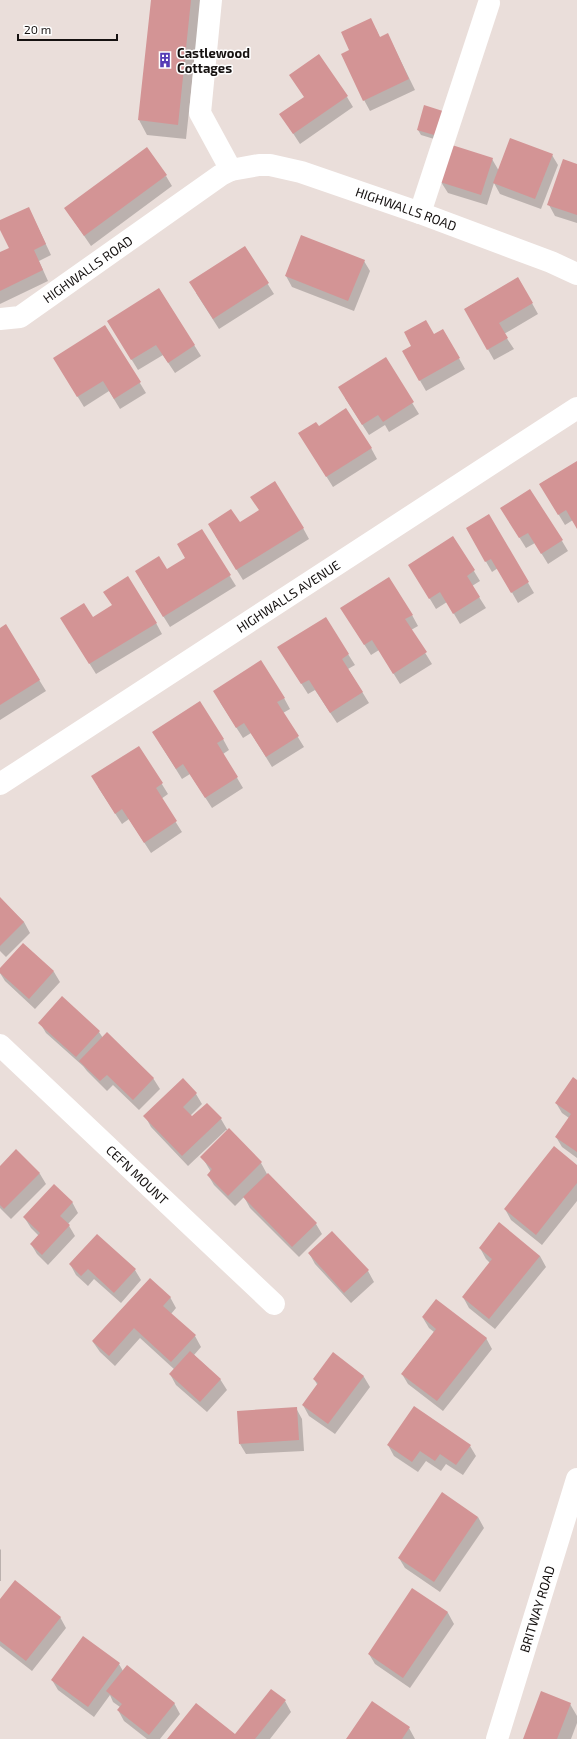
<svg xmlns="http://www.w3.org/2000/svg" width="577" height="1739" font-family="'Exo 2',sans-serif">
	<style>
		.shadow { fill: #0003 }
		.building { fill: #d39495 }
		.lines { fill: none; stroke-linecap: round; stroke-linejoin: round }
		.minor { stroke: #fff; stroke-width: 22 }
		.labels { text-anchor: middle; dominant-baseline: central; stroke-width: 3; stroke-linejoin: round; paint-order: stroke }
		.poi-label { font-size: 13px; font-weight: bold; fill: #151110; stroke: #fff; text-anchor: start }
		.street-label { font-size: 13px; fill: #151110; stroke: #fff }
	</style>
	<rect width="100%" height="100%" fill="#eadeda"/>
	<path class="shadow" d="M 152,0 L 201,0 L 186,139 L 147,135 L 139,120 Z
		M 376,29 L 380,38 L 393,45 L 415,90 L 370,111 L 364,100 L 351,50 Z
		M 347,97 L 353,107 L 300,144 L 287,124 L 305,98 Z
		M 425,107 L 444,142 L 421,135 L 418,130 Z
		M 552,155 L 558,165 L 541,209 L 500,194 L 494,183 L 487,205 L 448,193 L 441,182 L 492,159 L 499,171 Z
		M 577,165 L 577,223 L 555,216 L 549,205 Z
		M 166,176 L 172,186 L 91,246 L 65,208 Z
		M 34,219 L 51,255 L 39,261 L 48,281 L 0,304 L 0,254 L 10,249 L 0,227 L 0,221 Z
		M 245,248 L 274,294 L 219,329 L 196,293 Z
		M 364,261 L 370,271 L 354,311 L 292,287 L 286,276 Z
		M 518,278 L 538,314 L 504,334 L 514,349 L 494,360 L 465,309 Z
		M 159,289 L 201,356 L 175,373 L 163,355 L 138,370 L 114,331 Z
		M 105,326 L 146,393 L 120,409 L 109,391 L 84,407 L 60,368 Z
		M 443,330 L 465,369 L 426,391 L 403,351 Z
		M 385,359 L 419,414 L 389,432 L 385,425 L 369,435 L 345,398 Z
		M 319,427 L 371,448 L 377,459 L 333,487 L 306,444 Z
		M 577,462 L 577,528 L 573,520 L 565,525 L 540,484 Z
		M 260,511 L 303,528 L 309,539 L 243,580 L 215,535 L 240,524 Z
		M 489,516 L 534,593 L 518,603 L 498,568 L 492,572 L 467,529 Z
		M 507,518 L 562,541 L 568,551 L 548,564 L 535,543 L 526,548 Z
		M 201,530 L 236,586 L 170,627 L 142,582 L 167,571 L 186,558 Z
		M 453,537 L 480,581 L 472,586 L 486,608 L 460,624 L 447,602 L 436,609 L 416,576 Z
		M 412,615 L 418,626 L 411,630 L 432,664 L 400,684 L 379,650 L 371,655 L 348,619 Z
		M 93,618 L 156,623 L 162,634 L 96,674 L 68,629 Z
		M 325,618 L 355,665 L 348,669 L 369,703 L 337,723 L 315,690 L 308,694 L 285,658 Z
		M 5,625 L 46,691 L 0,720 L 0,629 Z
		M 284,698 L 290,709 L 283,713 L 304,747 L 272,767 L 251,733 L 243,738 L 220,702 Z
		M 223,739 L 229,750 L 223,754 L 243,788 L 212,808 L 190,774 L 182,779 L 159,742 Z
		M 139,747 L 168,794 L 161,799 L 182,832 L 151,853 L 129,819 L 122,824 L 98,787 Z
		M 0,899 L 24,922 L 30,933 L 6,957 L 0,951 Z
		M 23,944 L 54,972 L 60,982 L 35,1009 L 5,981 L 0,973 L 0,969 Z
		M 40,1023 L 99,1032 L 103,1038 L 153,1078 L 160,1089 L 139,1110 L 113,1085 L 107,1091 L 87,1071 L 83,1066 L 46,1033 Z
		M 182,1080 L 196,1094 L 202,1104 L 190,1116 L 192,1118 L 221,1119 L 228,1131 L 261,1163 L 267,1174 L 316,1224 L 322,1234 L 299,1257 L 250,1208 L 244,1197 L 235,1206 L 214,1185 L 208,1175 L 211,1172 L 202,1157 L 228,1131 L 226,1130 L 188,1166 L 151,1127 L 145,1116 Z
		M 577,1081 L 577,1158 L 562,1147 L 556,1137 L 569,1118 L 562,1113 L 556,1103 Z
		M 16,1151 L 40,1174 L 46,1184 L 11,1219 L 0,1208 L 0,1167 Z
		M 577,1166 L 577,1201 L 542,1245 L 511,1220 L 505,1209 Z
		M 72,1202 L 78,1213 L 68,1224 L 75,1236 L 48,1265 L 37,1254 L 31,1244 L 39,1236 L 31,1228 L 24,1217 Z
		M 480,1248 L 540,1256 L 546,1267 L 495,1329 L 469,1308 L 463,1297 L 490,1263 L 486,1259 Z
		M 309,1253 L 368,1271 L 374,1282 L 351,1303 L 315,1264 Z
		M 70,1264 L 135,1270 L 141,1280 L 121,1303 L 94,1279 L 88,1286 L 76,1275 Z
		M 170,1297 L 176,1308 L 171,1314 L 195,1336 L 201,1347 L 194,1355 L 220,1379 L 227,1390 L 207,1412 L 176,1385 L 170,1374 L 175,1370 L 140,1338 L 115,1366 L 100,1352 L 93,1342 Z
		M 423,1318 L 486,1338 L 492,1349 L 443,1411 L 408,1384 L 402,1374 L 434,1332 L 429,1328 Z
		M 333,1354 L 364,1377 L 370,1387 L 335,1434 L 309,1416 L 303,1405 L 318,1386 L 314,1379 Z
		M 296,1408 L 302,1419 L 304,1451 L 246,1454 L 240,1444 Z
		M 388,1445 L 470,1446 L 476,1456 L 463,1475 L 446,1464 L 441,1471 L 426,1461 L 418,1472 L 394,1456 Z
		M 478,1517 L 484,1528 L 440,1592 L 405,1568 L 399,1558 Z
		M 0,1549 L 1,1550 L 1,1581 L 0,1581 Z
		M 413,1590 L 448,1613 L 454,1624 L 410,1688 L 375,1664 L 369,1654 Z
		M 0,1600 L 60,1617 L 66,1628 L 32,1671 L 0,1646 Z
		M 83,1637 L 119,1664 L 123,1671 L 174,1703 L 180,1714 L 160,1739 L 147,1739 L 124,1721 L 118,1710 L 120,1707 L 113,1702 L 110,1695 L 94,1717 L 58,1690 L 52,1680 Z
		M 285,1701 L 291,1712 L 270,1739 L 169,1739 L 236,1735 Z
		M 570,1704 L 577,1716 L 577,1723 L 571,1739 L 524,1739 Z
		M 409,1728 L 415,1739 L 347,1739 Z"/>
	<path class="building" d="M 151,0 L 191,0 L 178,125 L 138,120 Z
		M 371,18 L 380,37 L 388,33 L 409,79 L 363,101 L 341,54 L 349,50 L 341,32 Z
		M 319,54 L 348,96 L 293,134 L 279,114 L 304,97 L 289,75 Z
		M 424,105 L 449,113 L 441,137 L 417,130 Z
		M 510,138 L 553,154 L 535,199 L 493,183 Z
		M 452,145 L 493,158 L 481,195 L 440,182 Z
		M 147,147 L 167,175 L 84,236 L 64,208 Z
		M 563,159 L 577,164 L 577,215 L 547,205 Z
		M 29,207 L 46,244 L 34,250 L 43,270 L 0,291 L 0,252 L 9,248 L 0,230 L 0,220 Z
		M 301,235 L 365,260 L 348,301 L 285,276 Z
		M 245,246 L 269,283 L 213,319 L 189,282 Z
		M 518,277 L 533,303 L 499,323 L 508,338 L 487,350 L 464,309 Z
		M 159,288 L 195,345 L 168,363 L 156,345 L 131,360 L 107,321 Z
		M 426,320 L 434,334 L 443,329 L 460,358 L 419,381 L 402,351 L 411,346 L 404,332 Z
		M 105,325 L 141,382 L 114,399 L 103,381 L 77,397 L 53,358 Z
		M 386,357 L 414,402 L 383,422 L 378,415 L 362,425 L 338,387 Z
		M 346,408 L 372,448 L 326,477 L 298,433 L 316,422 L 319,426 Z
		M 577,461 L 577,529 L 566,510 L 558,515 L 539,484 Z
		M 275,481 L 304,528 L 236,570 L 208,524 L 231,509 L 240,522 L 259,510 L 250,497 Z
		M 530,489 L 563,540 L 541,554 L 528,533 L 519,538 L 500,508 Z
		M 489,514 L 529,582 L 511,593 L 491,559 L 485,562 L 466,528 Z
		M 202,529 L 231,575 L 163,617 L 135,571 L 159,556 L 167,569 L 185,558 L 177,544 Z
		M 453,536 L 475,570 L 467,576 L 480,597 L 453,614 L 440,592 L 429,599 L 408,565 Z
		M 128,576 L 157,623 L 89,664 L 60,618 L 84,603 L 93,617 L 112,605 L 103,592 Z
		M 389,577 L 413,615 L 405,619 L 427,652 L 393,674 L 372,640 L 364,645 L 340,608 Z
		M 326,617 L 349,654 L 342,659 L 363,692 L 330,713 L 309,680 L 301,684 L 277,647 Z
		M 6,624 L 40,680 L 0,705 L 0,628 Z
		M 261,660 L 285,698 L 277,702 L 299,736 L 266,757 L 244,723 L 236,728 L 213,691 Z
		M 200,701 L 224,739 L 217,743 L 238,777 L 205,798 L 183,764 L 176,769 L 152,732 Z
		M 139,746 L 163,783 L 156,788 L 177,821 L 144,843 L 122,809 L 115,814 L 91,776 Z
		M 0,897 L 24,922 L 0,946 Z
		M 23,943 L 54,971 L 29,999 L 0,973 L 0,968 Z
		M 62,996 L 100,1031 L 76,1057 L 38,1023 Z
		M 107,1032 L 154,1078 L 133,1100 L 107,1075 L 100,1081 L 79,1061 Z
		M 573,1077 L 577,1080 L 577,1152 L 555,1137 L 571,1114 L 555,1103 Z
		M 183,1078 L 197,1093 L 183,1107 L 192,1116 L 207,1103 L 222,1118 L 182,1156 L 143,1116 Z
		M 229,1128 L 262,1162 L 228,1196 L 207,1175 L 212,1169 L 200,1157 Z
		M 554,1146 L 577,1165 L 577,1183 L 536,1235 L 504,1209 Z
		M 16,1149 L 40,1173 L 4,1209 L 0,1205 L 0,1166 Z
		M 268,1173 L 317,1223 L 292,1247 L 243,1197 Z
		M 54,1184 L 73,1202 L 60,1216 L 70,1225 L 42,1255 L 30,1244 L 40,1233 L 23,1217 Z
		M 499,1222 L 540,1256 L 489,1319 L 462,1297 L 492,1259 L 479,1248 Z
		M 332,1231 L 369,1270 L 344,1293 L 308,1253 Z
		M 97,1234 L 136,1269 L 114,1293 L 88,1269 L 81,1276 L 69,1264 Z
		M 150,1278 L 171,1297 L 163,1306 L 196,1335 L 171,1362 L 134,1328 L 109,1356 L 92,1341 Z
		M 436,1299 L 487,1338 L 437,1401 L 401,1374 L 436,1329 L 422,1317 Z
		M 190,1351 L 221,1379 L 200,1402 L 169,1374 Z
		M 333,1352 L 364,1376 L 328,1424 L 302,1405 L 318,1383 L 313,1379 Z
		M 414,1406 L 471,1445 L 456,1465 L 440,1454 L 435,1461 L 420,1451 L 412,1462 L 387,1445 Z
		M 297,1407 L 299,1440 L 239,1444 L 237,1411 Z
		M 442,1492 L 478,1517 L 434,1582 L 398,1558 Z
		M 15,1580 L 61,1617 L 26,1661 L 0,1641 L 0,1599 Z
		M 412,1588 L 448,1612 L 403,1678 L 368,1654 Z
		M 83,1636 L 120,1663 L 88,1707 L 51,1680 Z
		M 127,1665 L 175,1703 L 149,1735 L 117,1710 L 122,1704 L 106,1691 Z
		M 271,1689 L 286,1700 L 255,1739 L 167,1739 L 196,1703 L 235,1734 Z
		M 541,1691 L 571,1703 L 557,1739 L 523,1739 Z
		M 372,1701 L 410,1727 L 402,1739 L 346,1739 Z"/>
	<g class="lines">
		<g class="minor">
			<path d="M 211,0 L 200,113 L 231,170"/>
			<path d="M 420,213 L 489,3"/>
			<path id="s1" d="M 0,319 L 20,317 L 221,175 L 231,170 L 259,165 L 270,165 L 301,172 L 420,213 L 551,262 L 577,274"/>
			<path id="s2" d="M 0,784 L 577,408"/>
			<path id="s3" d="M 0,1045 L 274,1304"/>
			<path id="s4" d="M 497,1739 L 577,1479"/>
		</g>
	</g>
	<defs>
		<g id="building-bare" transform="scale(1.2)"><path d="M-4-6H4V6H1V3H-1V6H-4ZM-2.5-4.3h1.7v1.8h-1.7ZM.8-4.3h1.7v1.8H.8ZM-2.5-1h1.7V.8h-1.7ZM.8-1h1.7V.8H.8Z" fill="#563db5" stroke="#fff" stroke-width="2.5" paint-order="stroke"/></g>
	</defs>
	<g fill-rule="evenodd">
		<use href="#building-bare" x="165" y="60"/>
	</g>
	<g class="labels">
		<g class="poi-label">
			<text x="177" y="53">Castlewood<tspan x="177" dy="15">Cottages</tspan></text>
		</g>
		<g class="street-label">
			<text stroke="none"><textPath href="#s1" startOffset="460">HIGHWALLS ROAD</textPath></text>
			<text stroke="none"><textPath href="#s1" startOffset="103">HIGHWALLS ROAD</textPath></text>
			<text stroke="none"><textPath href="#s2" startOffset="344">HIGHWALLS AVENUE</textPath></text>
			<text stroke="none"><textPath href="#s3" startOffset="189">CEFN MOUNT</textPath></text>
			<text stroke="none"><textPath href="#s4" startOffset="136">BRITWAY ROAD</textPath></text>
		</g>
	</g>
	<path d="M18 34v6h99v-6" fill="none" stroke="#151110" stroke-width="2"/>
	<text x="24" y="34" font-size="12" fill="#151110" stroke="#ffffff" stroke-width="3" paint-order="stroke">20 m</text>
</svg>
